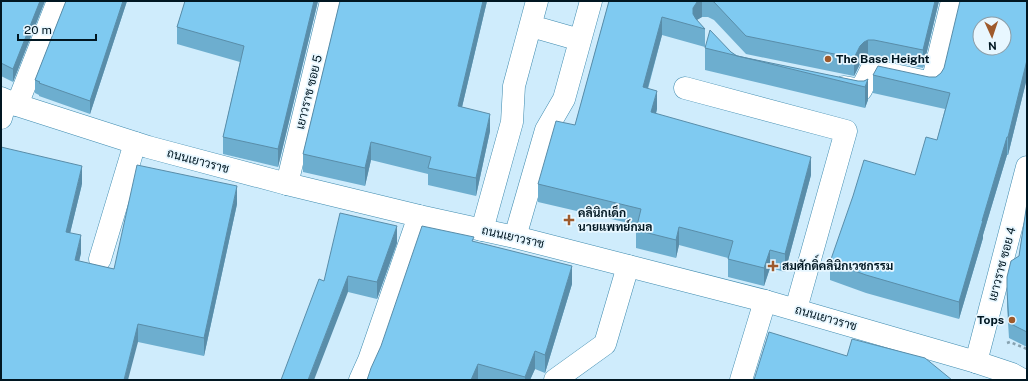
<svg xmlns="http://www.w3.org/2000/svg" width="1028" height="381" font-family="'Public Sans',Sarabun,sans-serif">
	<style>
		.lines { fill: none; stroke-linecap: round; stroke-linejoin: round }
		.minor-casing { stroke: #3f8baf; stroke-width: 23 }
		.major-casing { stroke: #3f8baf; stroke-width: 23 }
		.path { stroke: #87a2b0; stroke-width: 2.5; stroke-dasharray: 3 3; stroke-linecap: butt }
		.minor { stroke: #fff; stroke-width: 22 }
		.major { stroke: #fff; stroke-width: 22 }
		.wall { fill: #6daecf }
		.shaded-wall { fill: #598da9 }
		.building { fill: #7fcaf1; stroke: #598da9; fill-rule: evenodd }
		.poi-dot { fill: #9e5a2c; stroke: #e8f7ff; stroke-width: 1.5 }
		.labels { text-anchor: middle; dominant-baseline: central; stroke-width: 3.5; stroke-linejoin: round; paint-order: stroke }
		.poi-label { font-size: 12px; font-weight: bold; fill: #011722; stroke: #e8f7ff; text-anchor: start }
		.street-label { font-size: 12px; fill: #011722; stroke: #e8f7ff }
	</style>
	<rect width="100%" height="100%" fill="#cfecfc"/>
	<g class="lines">
		<g class="minor-casing">
			<path id="minor" d="M 531,26 L 580,40
				M 844,87 L 861,90 L 871,70 L 932,83 L 952,1
				M 685,88 L 846,131 L 796,309
				M 17,105 L 58,1
				M 1,118 L 6,101
				M 287,184 L 331,1
				M 482,230 L 512,122 L 514,86 L 537,1
				M 515,237 L 546,130 L 564,99 L 591,1
				M 100,259 L 135,143
				M 976,362 L 1027,167
				M 360,380 L 369,360 L 419,216
				M 555,380 L 605,344 L 628,266
				M 741,380 L 765,301"/>
		</g>
		<g class="major-casing">
			<path id="major" d="M 1,98 L 17,105 L 148,147 L 287,184 L 419,216 L 515,237 L 765,301 L 976,362 L 1012,374 L 1023,380"/>
		</g>
		<path class="path" d="M 1007,343 L 1010,342 L 1027,349"/>
		<use href="#minor" class="minor"/>
		<use href="#major" class="major"/>
	</g>
	<path class="wall" d="M 1,1 L 45,1 L 13,82 L 1,76 Z
		M 66,1 L 127,1 L 90,114 L 39,96 L 39,95 L 35,93 L 35,80 Z
		M 185,1 L 318,1 L 278,167 L 223,154 L 223,137 L 240,62 L 177,44 L 177,27 Z
		M 340,1 L 487,1 L 462,107 L 490,131 L 476,196 L 428,185 L 428,174 L 371,160 L 365,186 L 303,172 L 303,154 Z
		M 609,1 L 939,1 L 923,68 L 874,58 L 868,58 L 864,60 L 860,64 L 854,76 L 746,54 L 714,20 L 708,17 L 702,17 L 696,20 L 705,29 L 705,46 L 731,52 L 737,56 L 858,81 L 864,81 L 868,79 L 868,100 L 865,108 L 705,70 L 705,47 L 662,35 L 648,89 L 657,109 L 656,114 L 811,175 L 785,272 L 770,268 L 764,286 L 728,277 L 728,258 L 679,245 L 676,258 L 636,248 L 636,230 L 637,225 L 538,202 L 538,184 L 575,125 Z
		M 1027,1 L 1027,78 L 1008,155 L 1007,155 L 983,235 L 983,238 L 959,319 L 866,293 L 830,280 L 830,262 L 915,175 L 937,140 L 945,109 L 873,93 L 873,75 L 929,77 L 936,77 L 941,73 L 944,68 Z
		M 82,184 L 70,233 L 81,253 L 79,261 L 114,269 L 237,204 L 204,356 L 138,342 L 1,380 Z
		M 1027,203 L 1027,347 L 1009,338 L 1007,306 L 1007,277 L 1019,256 Z
		M 474,242 L 572,284 L 545,373 L 535,369 L 530,380 L 367,380 Z
		M 397,243 L 377,299 L 348,292 L 324,281 Z"/>
	<path class="shaded-wall" d="M 40,1 L 45,1 L 13,82 L 13,69 Z
		M 123,1 L 127,1 L 90,114 L 90,101 Z
		M 314,1 L 318,1 L 278,167 L 278,149 Z
		M 483,1 L 487,1 L 458,124 L 458,106 Z
		M 698,1 L 702,1 L 702,17 L 697,20 L 693,26 L 693,32 L 693,8 L 697,2 Z
		M 935,1 L 939,1 L 923,68 L 923,50 Z
		M 662,17 L 662,35 L 643,105 L 643,87 Z
		M 868,40 L 868,58 L 864,60 L 860,64 L 854,76 L 854,58 L 860,46 L 864,42 Z
		M 1027,60 L 1027,78 L 1008,155 L 1008,137 Z
		M 868,79 L 868,100 L 865,108 L 865,87 Z
		M 657,91 L 657,109 L 651,130 L 651,112 Z
		M 490,114 L 490,131 L 476,196 L 476,178 Z
		M 1007,137 L 1007,155 L 983,235 L 983,238 L 959,319 L 959,302 L 982,221 Z
		M 371,142 L 371,160 L 365,186 L 365,168 Z
		M 811,157 L 811,175 L 785,272 L 785,254 Z
		M 82,166 L 82,184 L 66,250 L 66,232 Z
		M 237,186 L 237,204 L 204,356 L 204,338 Z
		M 397,226 L 397,243 L 377,299 L 377,282 Z
		M 679,227 L 679,245 L 676,258 L 676,240 Z
		M 81,235 L 81,253 L 75,279 L 75,260 Z
		M 770,250 L 770,268 L 764,286 L 764,268 Z
		M 572,266 L 572,284 L 545,373 L 545,355 Z
		M 348,276 L 348,292 L 314,380 L 308,380 Z
		M 138,324 L 138,342 L 128,380 L 124,380 Z
		M 535,351 L 535,369 L 530,380 L 525,380 L 525,377 Z
		M 478,364 L 478,380 L 471,380 Z"/>
	<path class="building" d="M 1,1 L 40,1 L 13,69 L 1,63 Z
		M 66,1 L 123,1 L 90,101 L 39,83 L 40,82 L 35,80 Z
		M 185,1 L 314,1 L 278,149 L 223,137 L 244,46 L 177,27 Z
		M 340,1 L 483,1 L 458,106 L 490,114 L 476,178 L 428,168 L 431,157 L 371,142 L 365,168 L 303,154 Z
		M 609,1 L 698,1 L 697,2 L 693,8 L 693,14 L 696,19 L 705,29 L 662,17 L 643,87 L 657,91 L 651,112 L 811,157 L 785,254 L 770,250 L 764,268 L 728,259 L 733,241 L 679,227 L 676,240 L 636,230 L 641,209 L 538,184 L 556,121 L 575,125 Z
		M 712,1 L 935,1 L 923,50 L 874,40 L 868,40 L 864,42 L 860,46 L 854,58 L 746,36 L 714,2 Z
		M 960,1 L 1027,1 L 1027,60 L 1008,137 L 1007,137 L 982,221 L 983,220 L 959,302 L 866,275 L 830,262 L 853,196 L 864,160 L 915,175 L 926,137 L 937,140 L 950,93 L 873,75 L 878,66 L 929,77 L 936,77 L 941,73 L 944,68 ZM 980,24 L 1004,24 L 1004,48 L 980,48 Z
		M 710,30 L 731,52 L 737,56 L 858,81 L 864,81 L 868,79 L 865,87 L 705,48 Z
		M 1,147 L 82,166 L 66,232 L 81,235 L 75,260 L 114,269 L 137,165 L 237,186 L 204,338 L 138,324 L 124,380 L 1,380 Z
		M 1027,203 L 1027,332 L 1009,323 L 1007,291 L 1007,277 L 1011,261 L 1019,256 Z
		M 340,213 L 397,226 L 377,282 L 348,276 L 308,380 L 281,380 L 319,279 L 324,281 Z
		M 422,226 L 474,237 L 472,241 L 572,266 L 545,355 L 535,351 L 525,377 L 478,364 L 471,380 L 367,380 L 371,368 L 381,346 Z
		M 769,332 L 847,356 L 852,339 L 925,358 L 952,380 L 754,380 Z"/>
	<g class="poi-dot">
		<circle cx="828" cy="59" r="4"/>
		<path d="M567 214h4v4h4v4h-4v4h-4v-4h-4v-4h4z"/>
		<path d="M771 260h4v4h4v4h-4v4h-4v-4h-4v-4h4z"/>
		<circle cx="1012" cy="320" r="4"/>
	</g>
	<g class="labels">
		<g class="poi-label">
			<text x="836" y="59">The Base Height</text>
			<text x="578" y="213">คลินิกเด็ก<tspan x="578" dy="14">นายแพทย์กมล</tspan></text>
			<text x="782" y="266">สมศักดิ์คลินิกเวชกรรม</text>
			<text x="1004" y="320" text-anchor="end">Tops</text>
		</g>
		<g class="street-label">
			<text transform="translate(309 92) rotate(-76)">เยาวราช ซอย 5</text>
			<text transform="translate(198 161) rotate(15)">ถนนเยาวราช</text>
			<text transform="translate(513 237) rotate(13)">ถนนเยาวราช</text>
			<text transform="translate(1002 264) rotate(-75)">เยาวราช ซอย 4</text>
			<text transform="translate(826 318) rotate(16)">ถนนเยาวราช</text>
		</g>
	</g>
	<rect width="1028" height="381" fill="none" stroke="#011722" stroke-width="4"/>
	<g transform="translate(992 36) rotate(177)"><circle r="19" fill="#e8f7ff" stroke="#8c9da7"/>
	<path d="M0-3L7 15L0 10L-7 15Z" fill="#9e5a2c"/>
	<text y="-6" font-size="11" font-weight="bold" text-anchor="middle" fill="#011722">N</text>
	</g>
	<path d="M18 34v6h78v-6" fill="none" stroke="#011722" stroke-width="2"/>
	<text x="24" y="34" font-size="12" fill="#011722" stroke="#e8f7ff" stroke-width="3" paint-order="stroke">20 m</text>
</svg>
